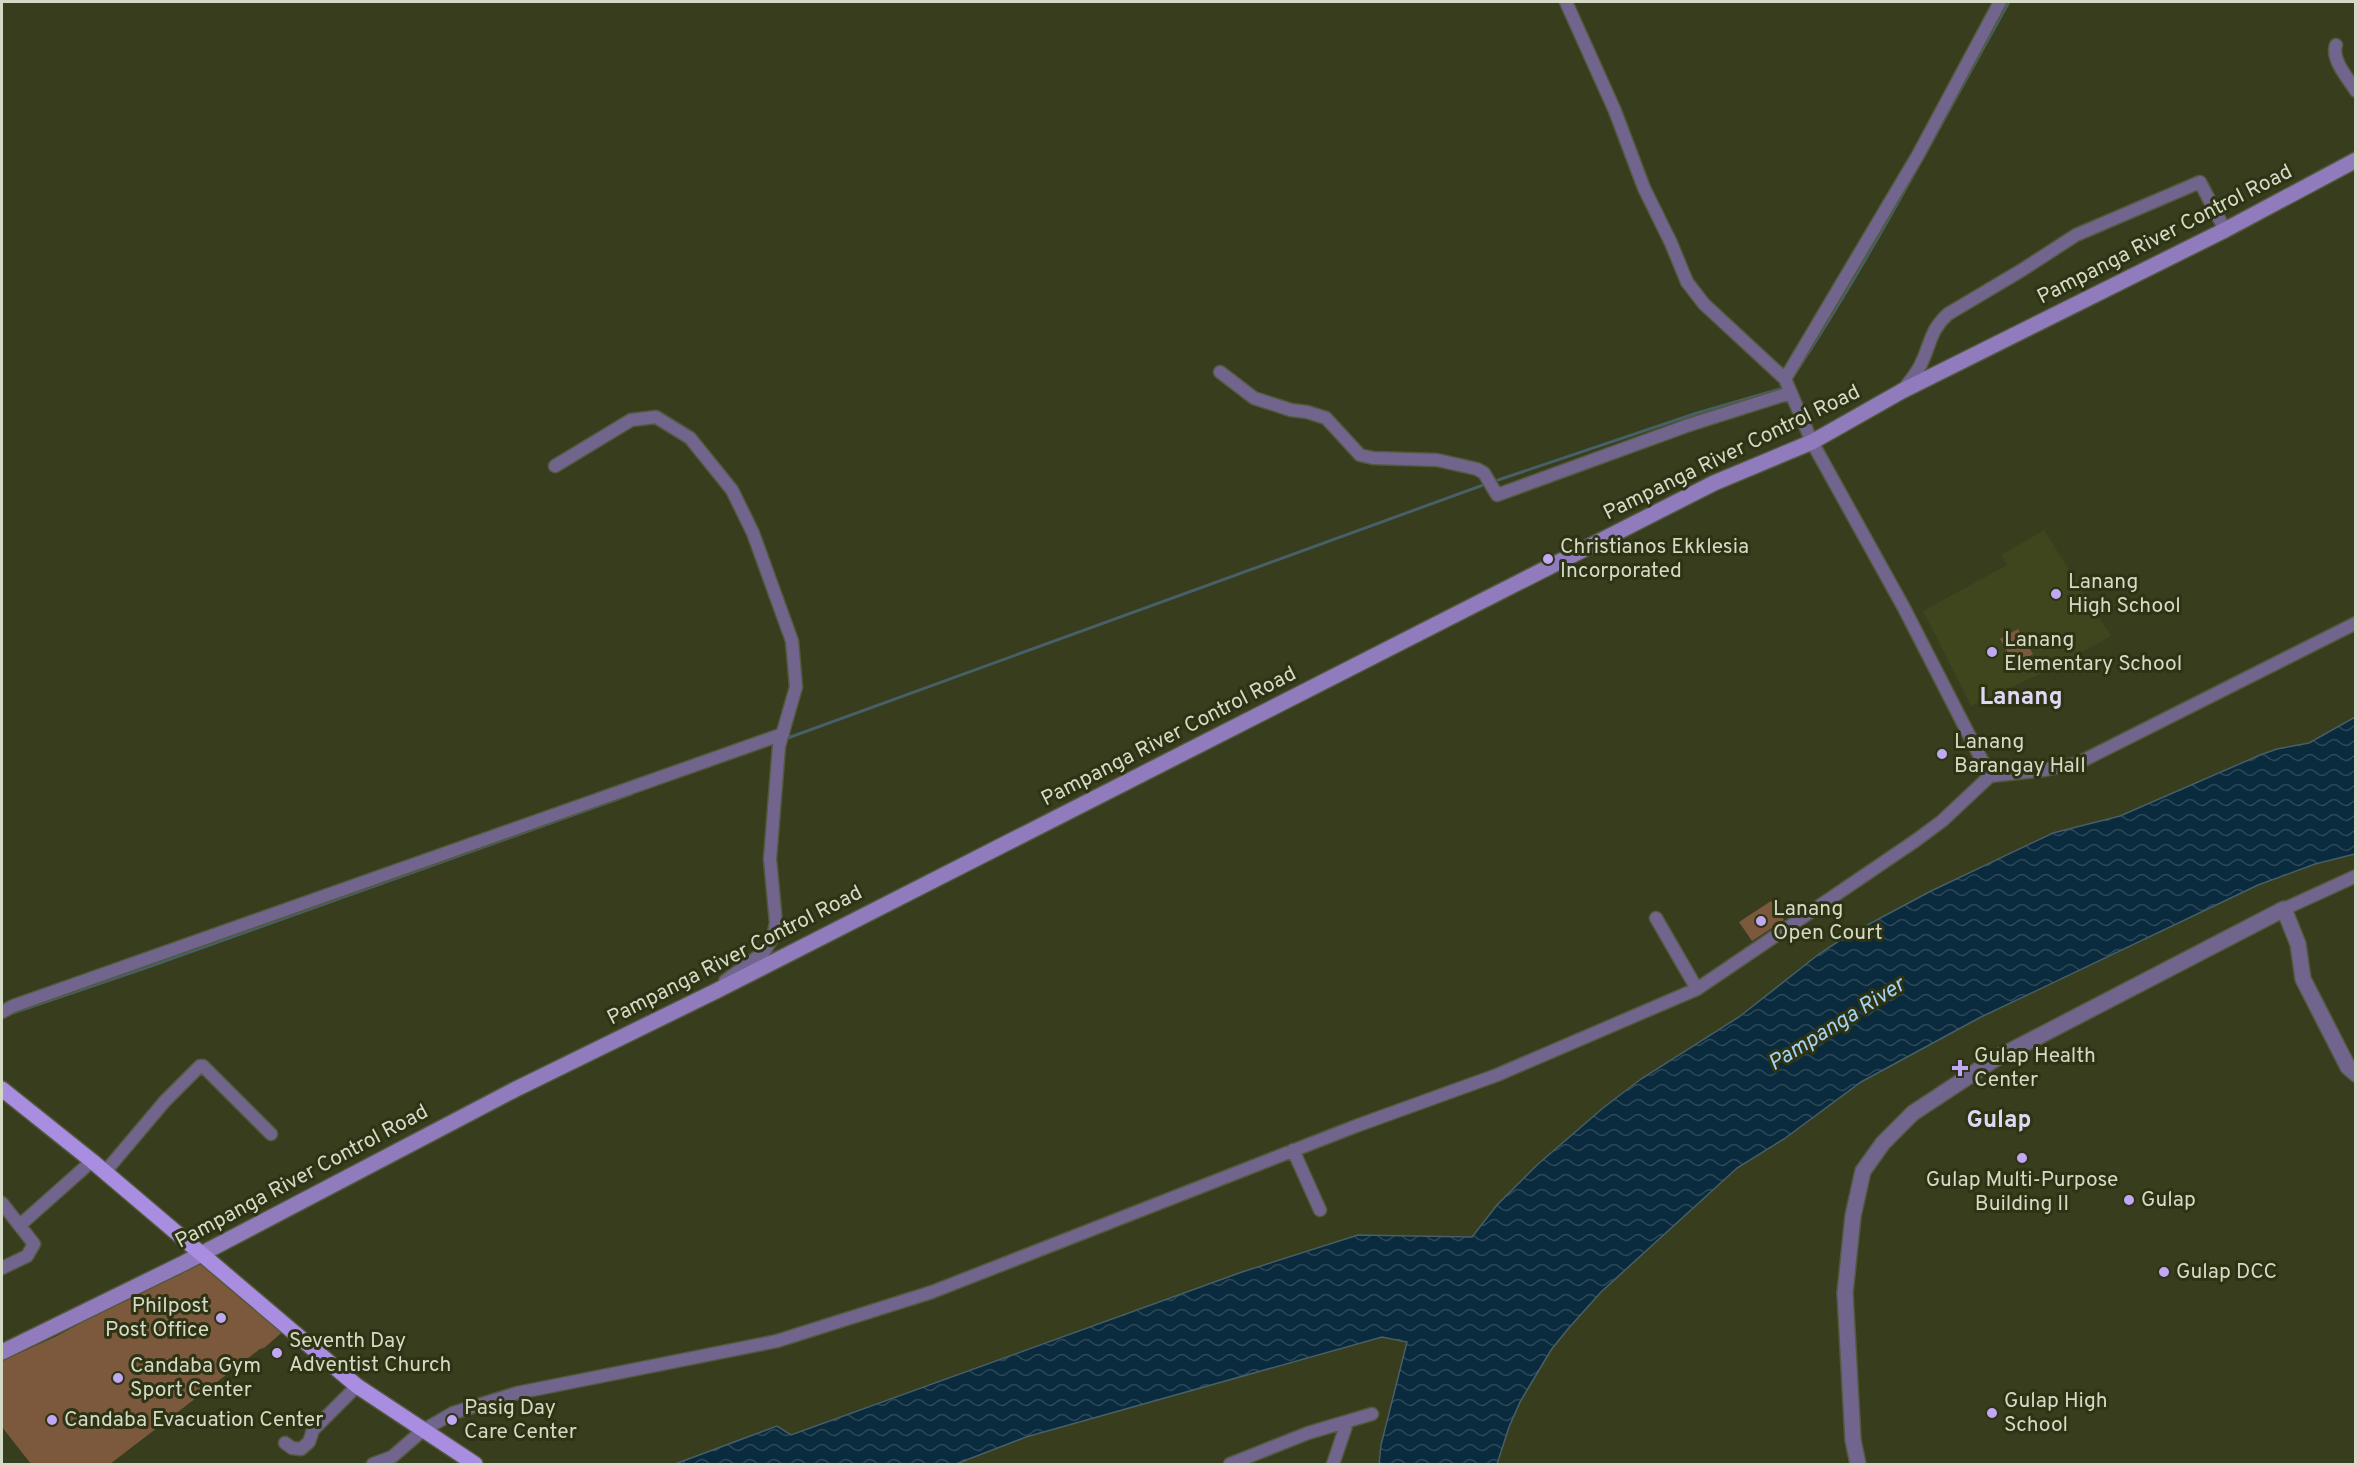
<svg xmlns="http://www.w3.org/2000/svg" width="2357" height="1466" font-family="Overpass,sans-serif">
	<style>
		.built { fill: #3f461e }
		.park { fill: #7c583d }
		.water { fill: url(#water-waves); stroke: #475f66; stroke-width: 1.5 }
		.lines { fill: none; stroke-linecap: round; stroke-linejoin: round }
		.stream { stroke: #475f66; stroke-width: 3 }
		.minor-casing { stroke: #53593c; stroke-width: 15 }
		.tertiary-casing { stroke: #53593c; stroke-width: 18 }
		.secondary-casing { stroke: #53593c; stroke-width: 18 }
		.primary-casing { stroke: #53593c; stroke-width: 18 }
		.minor { stroke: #71658e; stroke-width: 12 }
		.tertiary { stroke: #71658e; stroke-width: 15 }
		.secondary { stroke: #907cbd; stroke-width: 15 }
		.primary { stroke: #a88de0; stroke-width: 15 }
		.poi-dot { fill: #c0a8f4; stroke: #2d3313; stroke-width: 2 }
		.labels { text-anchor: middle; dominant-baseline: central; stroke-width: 6; stroke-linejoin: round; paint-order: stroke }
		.street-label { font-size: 21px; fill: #d5dac7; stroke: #2d3313 }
		.poi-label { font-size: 21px; fill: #d5dac7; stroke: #2d3313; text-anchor: start }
		.water-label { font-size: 22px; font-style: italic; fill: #a3d4f5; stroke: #2d3313 }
		.quarter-label { font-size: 24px; font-weight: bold; fill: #dfd7f4; stroke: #2d3313 }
	</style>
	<defs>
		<pattern id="water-waves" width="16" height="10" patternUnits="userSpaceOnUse" patternTransform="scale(1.5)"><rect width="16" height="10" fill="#0a2a3d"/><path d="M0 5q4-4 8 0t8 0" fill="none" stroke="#2d4858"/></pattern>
	</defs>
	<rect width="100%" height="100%" fill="#373d1d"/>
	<path class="built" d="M 2044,530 L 2111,636 L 2051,669 L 1971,706 L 1923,611 L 2007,565 L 2001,555 Z"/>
	<path class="park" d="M 2018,629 L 2033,654 L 2015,665 L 2000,639 Z
		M 1771,901 L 1784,920 L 1752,941 L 1739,922 Z
		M 201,1257 L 286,1329 L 264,1348 L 260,1349 L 110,1464 L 31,1464 L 2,1427 L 2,1361 L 57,1336 Z"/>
	<path class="water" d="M 2355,717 L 2355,854 L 2315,864 L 2258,885 L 1979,1018 L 1861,1082 L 1784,1139 L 1737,1168 L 1601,1292 L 1567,1330 L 1551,1350 L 1520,1402 L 1509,1427 L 1497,1464 L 1379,1464 L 1381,1445 L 1407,1342 L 1382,1337 L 1026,1437 L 956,1464 L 675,1464 L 777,1426 L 791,1435 L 1242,1272 L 1358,1235 L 1472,1237 L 1497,1205 L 1537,1165 L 1603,1108 L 1641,1079 L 1739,1017 L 1819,954 L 1845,937 L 1929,892 L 2053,833 L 2120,816 L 2260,755 L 2277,749 L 2309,743 Z"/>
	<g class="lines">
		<path class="stream" d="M 1794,375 C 1873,255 1939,127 2009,2
			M 1498,480 L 1697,413 L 1780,389
			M 785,739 L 1486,484
			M 7,1015 L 151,966 L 632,794"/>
		<g class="minor-casing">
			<path id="minor" d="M 1566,2 L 1615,111 L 1644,188 L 1671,243 L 1687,282 L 1704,304 L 1785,379 L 1812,442 L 1904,608 L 1990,776
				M 2336,45 C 2331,60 2348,78 2356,91
				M 1220,372 L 1254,398 L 1291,410 L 1307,412 L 1326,418 L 1360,455 L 1373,458 L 1437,460 L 1477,469 L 1484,473 L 1497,495 L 1689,425 L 1790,393
				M 1785,379 L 1918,155 L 2000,2
				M 1903,390 C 1909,382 1916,374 1920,366 C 1931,345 1929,331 1948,314 L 2022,270 L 2076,235 L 2200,182 L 2225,230
				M 555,466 L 631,420 L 656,417 L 690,438 L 732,490 L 753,533 L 792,641 L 796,687 L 779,746 L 770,859 L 776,923 L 773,937 L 764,952 L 725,981
				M 2284,909 L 2356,876
				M 1656,918 L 1697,989
				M 2,1012 L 13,1006 L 783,734
				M 1293,1150 L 1320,1210
				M 105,1172 L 165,1101 L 200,1066 L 203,1066 L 271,1134
				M 2,1203 L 34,1244 L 27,1256 L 2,1268
				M 20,1225 L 92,1161
				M 285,1443 L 292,1448 L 301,1449 L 309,1442 L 313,1430 L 357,1386
				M 373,1464 L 392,1457 L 422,1431 L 453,1413 L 517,1393 L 777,1341 L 932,1292 L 1356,1126 L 1497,1075 L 1697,989 L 1915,841 L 1942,821 L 1990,776 L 2044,770 L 2078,763 L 2356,623
				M 1230,1464 L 1308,1433 L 1372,1414
				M 1333,1464 L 1347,1423"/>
		</g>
		<g class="tertiary-casing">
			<path id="tertiary" d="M 1858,1464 L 1853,1440 L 1845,1293 L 1853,1216 L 1863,1171 L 1883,1143 L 1913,1113 L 1995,1059 L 2284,909 L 2298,944 L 2303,979 L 2348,1067 L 2356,1074"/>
		</g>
		<g class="secondary-casing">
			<path id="secondary" d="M 2,1352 L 184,1263 L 514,1090 L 716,991 L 1714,483 L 1812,442 L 1902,391 L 2225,230 L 2356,160"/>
		</g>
		<g class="primary-casing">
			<path id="primary" d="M 2,1089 L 92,1161 L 357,1386 L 475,1464"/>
		</g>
		<use href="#minor" class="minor"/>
		<use href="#tertiary" class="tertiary"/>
		<use href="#secondary" class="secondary"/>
		<use href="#primary" class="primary"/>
	</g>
	<g class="poi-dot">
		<circle cx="1548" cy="559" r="6"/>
		<circle cx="2056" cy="594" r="6"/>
		<circle cx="1992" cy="652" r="6"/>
		<circle cx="1942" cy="754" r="6"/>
		<circle cx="1761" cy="921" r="6"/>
		<path d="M1957 1059h6v6h6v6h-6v6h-6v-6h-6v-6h6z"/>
		<circle cx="2022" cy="1158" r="6"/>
		<circle cx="2129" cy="1200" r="6"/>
		<circle cx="2164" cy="1272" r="6"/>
		<circle cx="221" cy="1318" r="6"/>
		<circle cx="277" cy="1353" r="6"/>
		<circle cx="118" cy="1378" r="6"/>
		<circle cx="1992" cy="1413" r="6"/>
		<circle cx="52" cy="1420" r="6"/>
		<circle cx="452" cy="1420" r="6"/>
	</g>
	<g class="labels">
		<g class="street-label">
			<text transform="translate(2165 235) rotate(-27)">Pampanga River Control Road</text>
			<text transform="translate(1732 453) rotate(-26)">Pampanga River Control Road</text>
			<text transform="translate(1169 737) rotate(-27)">Pampanga River Control Road</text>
			<text transform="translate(735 956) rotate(-27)">Pampanga River Control Road</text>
			<text transform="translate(302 1177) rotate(-28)">Pampanga River Control Road</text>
		</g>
		<g class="poi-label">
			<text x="1560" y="547">Christianos Ekklesia<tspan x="1560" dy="24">Incorporated</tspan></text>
			<text x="2068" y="582">Lanang<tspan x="2068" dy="24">High School</tspan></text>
			<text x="2004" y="640">Lanang<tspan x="2004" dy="24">Elementary School</tspan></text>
			<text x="1954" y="742">Lanang<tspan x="1954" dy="24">Barangay Hall</tspan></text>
			<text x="1773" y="909">Lanang<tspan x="1773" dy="24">Open Court</tspan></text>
			<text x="1974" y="1056">Gulap Health<tspan x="1974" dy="24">Center</tspan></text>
			<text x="2022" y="1180" text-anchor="middle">Gulap Multi-Purpose<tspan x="2022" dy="24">Building II</tspan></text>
			<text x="2141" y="1200">Gulap</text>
			<text x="2176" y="1272">Gulap DCC</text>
			<text x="209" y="1306" text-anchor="end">Philpost<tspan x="209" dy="24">Post Office</tspan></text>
			<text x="289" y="1341">Seventh Day<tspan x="289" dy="24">Adventist Church</tspan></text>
			<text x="130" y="1366">Candaba Gym<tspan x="130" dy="24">Sport Center</tspan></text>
			<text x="2004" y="1401">Gulap High<tspan x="2004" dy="24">School</tspan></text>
			<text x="464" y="1408">Pasig Day<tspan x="464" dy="24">Care Center</tspan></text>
			<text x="64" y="1420">Candaba Evacuation Center</text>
		</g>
		<g class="water-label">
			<text transform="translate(1837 1025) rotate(-32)">Pampanga River</text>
		</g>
		<g class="quarter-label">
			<text x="2021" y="698">Lanang</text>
			<text x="1999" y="1121">Gulap</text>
		</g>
	</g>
	<rect width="2357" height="1466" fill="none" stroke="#d5dac7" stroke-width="6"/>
</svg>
